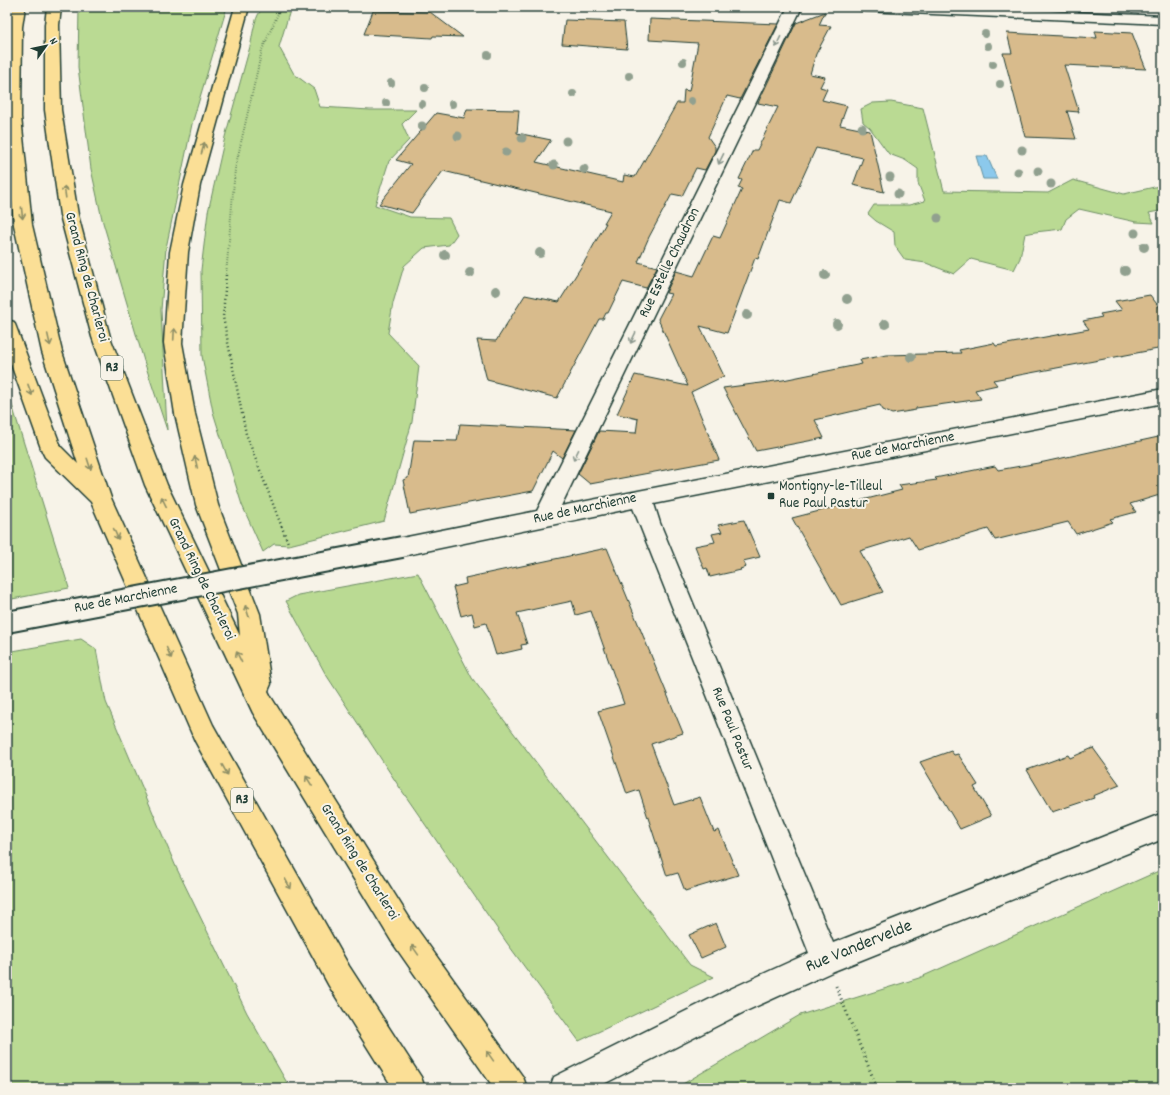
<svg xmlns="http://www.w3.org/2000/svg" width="1170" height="1095" font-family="Dekko,sans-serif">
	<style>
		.green { fill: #bada93; stroke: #6c8c64 }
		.water { fill: #8cc9ec; stroke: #6091a2 }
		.building { fill: #d8bb8c; stroke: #1f3d34 }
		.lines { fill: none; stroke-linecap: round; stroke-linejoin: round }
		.street-casing { stroke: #1f3d34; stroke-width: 3 }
		.secondary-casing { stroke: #1f3d34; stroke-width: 3 }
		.highway-casing { stroke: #1f3d34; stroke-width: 3 }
		.path-far2 { stroke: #1f3d34; stroke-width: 2; stroke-dasharray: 0.5 2; stroke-linecap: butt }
		.path-far1 { stroke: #1f3d34; stroke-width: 2.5; stroke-dasharray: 1 3; stroke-linecap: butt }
		.path { stroke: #1f3d34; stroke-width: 3; stroke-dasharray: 1 3.5; stroke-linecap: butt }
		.street { fill: #f7f3e8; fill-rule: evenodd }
		.secondary { fill: #f7f3e8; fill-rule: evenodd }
		.highway { fill: #fbdf96; fill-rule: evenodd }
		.street-bridge-casing { stroke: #1f3d34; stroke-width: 24; stroke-linecap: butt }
		.street-bridge { stroke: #f7f3e8; stroke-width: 20 }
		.tree { fill: #91a08f }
		.oneway { stroke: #8b988e }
		.oneway2 { stroke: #8d8e65 }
		.poi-dot { fill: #1f3d34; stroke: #f7f3e8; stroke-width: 1.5 }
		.labels { text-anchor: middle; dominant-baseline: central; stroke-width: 4; stroke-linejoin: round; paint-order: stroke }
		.shield { fill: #f7f3e8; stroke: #60746a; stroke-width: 1 }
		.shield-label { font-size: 14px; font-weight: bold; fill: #1f3d34 }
		.street-label { font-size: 15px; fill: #1f3d34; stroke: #f7f3e8 }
		.poi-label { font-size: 15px; fill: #1f3d34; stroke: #f7f3e8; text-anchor: start }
		.near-street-label { font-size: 18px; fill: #1f3d34; stroke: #f7f3e8 }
	</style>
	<rect width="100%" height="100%" fill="#f7f3e8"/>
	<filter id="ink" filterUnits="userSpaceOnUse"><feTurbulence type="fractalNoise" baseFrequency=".025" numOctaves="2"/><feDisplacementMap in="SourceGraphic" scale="8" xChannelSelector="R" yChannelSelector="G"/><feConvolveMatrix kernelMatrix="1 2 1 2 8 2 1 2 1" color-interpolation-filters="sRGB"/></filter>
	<g filter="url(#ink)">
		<path class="green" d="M 79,7 L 227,7 L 192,124 L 166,248 L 161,310 L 167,430 L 144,361 L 102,219 L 91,169 L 78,67 Z
			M 264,7 L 291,7 L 279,47 L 294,74 L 314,89 L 320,107 L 370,110 L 416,110 L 402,124 L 409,140 L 389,161 L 375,205 L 410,217 L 449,218 L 457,234 L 449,245 L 424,248 L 404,266 L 393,303 L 388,333 L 419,366 L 412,422 L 384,521 L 289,545 L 274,544 L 263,552 L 242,505 L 213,412 L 202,356 L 201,270 L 208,212 L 225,137 L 251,43 C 253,32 255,14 264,7 Z
			M 891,102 L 923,108 L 944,191 L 1048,193 L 1073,180 L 1124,194 L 1163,185 L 1163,213 L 1159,211 L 1149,213 L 1154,223 L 1136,222 L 1079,209 L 1066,219 L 1062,229 L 1035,232 L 1025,234 L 1020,258 L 1014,270 L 971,259 L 954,274 L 926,263 L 905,260 L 895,246 L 894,232 L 876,221 L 868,214 L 874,205 L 909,205 L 925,201 L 918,183 L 918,169 L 905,160 L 889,154 L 870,128 L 863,122 L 861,109 L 873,103 Z
			M 7,389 L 69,588 L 7,600 Z
			M 418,573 L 472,678 L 690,965 L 714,977 L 579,1041 L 507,943 L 398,785 L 325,673 L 286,601 L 298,595 Z
			M 81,639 L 96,649 L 106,702 L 176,867 L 247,1013 L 290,1088 L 7,1088 L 7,652 Z
			M 1163,869 L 1163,1088 L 676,1088 L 800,1015 L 919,978 Z"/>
		<path class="water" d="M 976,156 L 987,156 L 997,179 L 983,179 Z"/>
		<path class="building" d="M 373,11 L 430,12 L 463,37 L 433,36 L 432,38 L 364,34 Z
			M 825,12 L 819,25 L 831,26 L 816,54 L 810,74 L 825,77 L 820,87 L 827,89 L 822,100 L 847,106 L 840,125 L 870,131 L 884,192 L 853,185 L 863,158 L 816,148 L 791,203 L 780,200 L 758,259 L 755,258 L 727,333 L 700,326 L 724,376 L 691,392 L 719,460 L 590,484 L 578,474 L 599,431 L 636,433 L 638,419 L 617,414 L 635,375 L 688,386 L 658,319 L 671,294 L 666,293 L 676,271 L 694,276 L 713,236 L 720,238 L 742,189 L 738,188 L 742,180 L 739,179 L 753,150 L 757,150 L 778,107 L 758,103 L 796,23 Z
			M 650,19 L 778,24 L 740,99 L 727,96 L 708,137 L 715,147 L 715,151 L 705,170 L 696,168 L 682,196 L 672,194 L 649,237 L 638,262 L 657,267 L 646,288 L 623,282 L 608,313 L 606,313 L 603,319 L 599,319 L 557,398 L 487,380 L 477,340 L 496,341 L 525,295 L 559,302 L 586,259 L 606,223 L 604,223 L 611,211 L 443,171 L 412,213 L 379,204 L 411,164 L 396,160 L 436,113 L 464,118 L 467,109 L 519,110 L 517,133 L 551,140 L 536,162 L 623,182 L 624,175 L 635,177 L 677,103 L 683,103 L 684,90 L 689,91 L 698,43 L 649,40 Z
			M 565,20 L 624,22 L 627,49 L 562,44 Z
			M 1095,31 L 1132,33 L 1146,69 L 1064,65 L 1079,112 L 1067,111 L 1076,139 L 1025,137 L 1003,53 L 1012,53 L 1007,33 L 1097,38 Z
			M 1150,295 L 1163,312 L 1163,348 L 993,380 L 997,385 L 975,390 L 981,399 L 916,408 L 916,410 L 892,414 L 883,410 L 880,405 L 815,420 L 824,438 L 756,451 L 723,388 L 783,380 L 862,364 L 860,360 L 887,355 L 961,353 L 959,350 L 994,343 L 996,346 L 1089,329 L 1083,321 L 1102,317 L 1100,314 L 1122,310 L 1115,301 Z
			M 460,424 L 538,428 L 576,430 L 562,458 L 553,451 L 533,491 L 410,514 L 403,480 L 408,478 L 414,440 L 457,441 Z
			M 1163,436 L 1163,494 L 1130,504 L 1136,512 L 1110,519 L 1113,522 L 1076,534 L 1068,522 L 995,540 L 988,529 L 918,550 L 909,536 L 860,551 L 883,592 L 841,605 L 792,518 L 902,490 L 899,485 L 937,480 L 935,478 L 995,466 L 998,470 L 1044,462 Z
			M 744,520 L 760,557 L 743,561 L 746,567 L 740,569 L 741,570 L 710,577 L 707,568 L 704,569 L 695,546 L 715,542 L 712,534 L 722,532 L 718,525 Z
			M 607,548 L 683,733 L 651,744 L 674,805 L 700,797 L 714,832 L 719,830 L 738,875 L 685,891 L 678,873 L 667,876 L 639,790 L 627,794 L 598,711 L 624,704 L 591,611 L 576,615 L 572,601 L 517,613 L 527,644 L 521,645 L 522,649 L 496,655 L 486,623 L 475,626 L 472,613 L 461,616 L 453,587 L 466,584 L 465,578 Z
			M 1093,748 L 1120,785 L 1093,796 L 1094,798 L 1052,812 L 1027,770 L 1068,755 L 1070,758 Z
			M 951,751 L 954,755 L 958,754 L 978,785 L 974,787 L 991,816 L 960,829 L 920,762 Z
			M 716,923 L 726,947 L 701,958 L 689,935 Z"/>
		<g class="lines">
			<g class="street-casing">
				<path id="street" d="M 788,7 L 802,7 L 561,506 L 1163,389 L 1163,403 L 654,504 L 660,523 L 833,943 L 1163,813 L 1163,839 L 834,971 L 746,1011 L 596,1088 L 550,1088 L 554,1077 L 726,991 L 809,953 L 633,508 L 402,556 L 394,553 L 391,547 L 394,541 L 402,538 L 537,511 Z"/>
			</g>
			<g class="secondary-casing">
				<path id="secondary" d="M 858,7 L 961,7 L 1163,16 L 1163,24 L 865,11 L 860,10 Z"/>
			</g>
			<g class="highway-casing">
				<path id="highway" d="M 11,7 L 25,7 L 22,27 L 21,117 L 32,225 L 62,352 L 111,498 L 213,725 L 349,966 L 421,1077 L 425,1088 L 393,1088 L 329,986 L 195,741 L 91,502 L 45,457 L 42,451 L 7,353 L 7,320 L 14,322 L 16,327 L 61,447 L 78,464 L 42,352 L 14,225 L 7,138 L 8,27 Z
					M 47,7 L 61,7 L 59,25 L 61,110 L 78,215 L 110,337 L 167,485 L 240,636 L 238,614 L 196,505 L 175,414 L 164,343 L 170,252 L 184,185 L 235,7 L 249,7 L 200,185 L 188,252 L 182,343 L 195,414 L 218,505 L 260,614 L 271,684 L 268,691 L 271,697 L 412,922 L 523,1077 L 527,1088 L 494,1088 L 392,942 L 253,713 L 145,485 L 92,337 L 60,215 L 45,110 L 45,25 Z"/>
			</g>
			<path class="path-far2" d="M 226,276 L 235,169 L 262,50 L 281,7"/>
			<path class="path-far1" d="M 226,275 L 223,317 L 246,434 L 288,543"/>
			<path class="path" d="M 836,986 L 877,1088"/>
			<use href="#street" class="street"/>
			<use href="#secondary" class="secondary"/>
			<use href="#highway" class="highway"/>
			<g class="street-bridge-casing">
				<path id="street-bridge" d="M 7,622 L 402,547"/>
			</g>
			<use href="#street-bridge" class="street-bridge"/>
		</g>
		<g class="tree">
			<circle cx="985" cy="34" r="4"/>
			<circle cx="988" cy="46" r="4"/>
			<circle cx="488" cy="55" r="4"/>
			<circle cx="683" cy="62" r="4"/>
			<circle cx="993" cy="64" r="4"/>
			<circle cx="629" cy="76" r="4"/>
			<circle cx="391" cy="83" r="4"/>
			<circle cx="1000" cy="84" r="4"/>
			<circle cx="425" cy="88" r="4"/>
			<circle cx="573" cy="94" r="4"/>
			<circle cx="691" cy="101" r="4"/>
			<circle cx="386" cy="103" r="4"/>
			<circle cx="422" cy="104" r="4"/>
			<circle cx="452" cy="104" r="4"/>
			<circle cx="422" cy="126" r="4.5"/>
			<circle cx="862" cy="128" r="4.5"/>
			<circle cx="458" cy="136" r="4.5"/>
			<circle cx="522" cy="138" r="4.5"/>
			<circle cx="566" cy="141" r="4.5"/>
			<circle cx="1022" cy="150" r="4.5"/>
			<circle cx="506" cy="152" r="4.5"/>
			<circle cx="554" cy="165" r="4.5"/>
			<circle cx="584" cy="169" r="4.5"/>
			<circle cx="1038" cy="171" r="4.5"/>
			<circle cx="1018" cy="172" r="4.5"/>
			<circle cx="890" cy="177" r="4.5"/>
			<circle cx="1051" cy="184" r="4.5"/>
			<circle cx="898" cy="194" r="4.5"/>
			<circle cx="938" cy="218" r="4.5"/>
			<circle cx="1135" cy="233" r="4.5"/>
			<circle cx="1144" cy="247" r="5"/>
			<circle cx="540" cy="253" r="5"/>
			<circle cx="445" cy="255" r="5"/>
			<circle cx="1125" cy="271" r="5"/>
			<circle cx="470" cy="273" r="5"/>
			<circle cx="825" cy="275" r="5"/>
			<circle cx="496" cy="291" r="5"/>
			<circle cx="847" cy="299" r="5"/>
			<circle cx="747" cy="315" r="5"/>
			<circle cx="837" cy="324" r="5"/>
			<circle cx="885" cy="324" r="5"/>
			<circle cx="911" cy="357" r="5"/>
		</g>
		<defs><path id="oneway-shaft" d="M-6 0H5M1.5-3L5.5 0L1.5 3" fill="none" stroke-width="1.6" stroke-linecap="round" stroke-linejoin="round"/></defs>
		<g class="oneway">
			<use href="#oneway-shaft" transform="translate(778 42) rotate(116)"/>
			<use href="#oneway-shaft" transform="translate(721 159) rotate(116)"/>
			<use href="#oneway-shaft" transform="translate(633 338) rotate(116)"/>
			<use href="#oneway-shaft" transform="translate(576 455) rotate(116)"/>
		</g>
		<g class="oneway2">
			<use href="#oneway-shaft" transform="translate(203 148) rotate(-74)"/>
			<use href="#oneway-shaft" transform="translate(65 192) rotate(-98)"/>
			<use href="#oneway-shaft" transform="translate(22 213) rotate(84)"/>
			<use href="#oneway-shaft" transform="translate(174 334) rotate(-87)"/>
			<use href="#oneway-shaft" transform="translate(49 340) rotate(77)"/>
			<use href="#oneway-shaft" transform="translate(30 390) rotate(70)"/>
			<use href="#oneway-shaft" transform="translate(196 462) rotate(-103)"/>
			<use href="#oneway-shaft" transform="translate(89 464) rotate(72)"/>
			<use href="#oneway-shaft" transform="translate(164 502) rotate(-116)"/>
			<use href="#oneway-shaft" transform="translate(116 534) rotate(66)"/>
			<use href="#oneway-shaft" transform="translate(247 611) rotate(-108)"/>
			<use href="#oneway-shaft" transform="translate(169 653) rotate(66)"/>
			<use href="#oneway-shaft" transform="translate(239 657) rotate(-116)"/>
			<use href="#oneway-shaft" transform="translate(225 770) rotate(61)"/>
			<use href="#oneway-shaft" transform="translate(309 781) rotate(-122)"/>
			<use href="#oneway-shaft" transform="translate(288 884) rotate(61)"/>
			<use href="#oneway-shaft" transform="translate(415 950) rotate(-125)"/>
			<use href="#oneway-shaft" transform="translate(490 1056) rotate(-125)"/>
		</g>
	</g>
	<rect class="poi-dot" x="767" y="492" width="8" height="8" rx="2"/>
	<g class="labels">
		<g class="shield">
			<rect x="101" y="356" width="22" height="24" rx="3"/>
			<rect x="231" y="788" width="22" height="24" rx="3"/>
		</g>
		<g class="shield-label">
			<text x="112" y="368">R3</text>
			<text x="242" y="800">R3</text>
		</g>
		<g class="street-label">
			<text transform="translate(670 263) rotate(-64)">Rue Estelle Chaudron</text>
			<text transform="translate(86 277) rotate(75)">Grand Ring de Charleroi</text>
			<text transform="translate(903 447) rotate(-11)">Rue de Marchienne</text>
			<text transform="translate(585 509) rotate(-12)">Rue de Marchienne</text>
			<text transform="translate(201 579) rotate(64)">Grand Ring de Charleroi</text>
			<text transform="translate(126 599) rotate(-11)">Rue de Marchienne</text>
			<text transform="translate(732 729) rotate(68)">Rue Paul Pastur</text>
			<text transform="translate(359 862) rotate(58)">Grand Ring de Charleroi</text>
		</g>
		<g class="poi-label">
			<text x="779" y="487">Montigny-le-Tilleul<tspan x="779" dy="17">Rue Paul Pastur</tspan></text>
		</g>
		<g class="near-street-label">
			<text transform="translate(859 947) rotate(-22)">Rue Vandervelde</text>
		</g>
	</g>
	<rect width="1170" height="1095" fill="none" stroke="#f7f3e8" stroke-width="24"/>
	<rect x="12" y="12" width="1146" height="1071" fill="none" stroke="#1f3d34" stroke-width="1.5" filter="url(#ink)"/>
	<g transform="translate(46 46) rotate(57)" stroke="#f7f3e8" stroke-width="3" paint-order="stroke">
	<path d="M0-3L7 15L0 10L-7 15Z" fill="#1f3d34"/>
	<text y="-6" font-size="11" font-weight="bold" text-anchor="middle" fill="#1f3d34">N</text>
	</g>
</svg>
